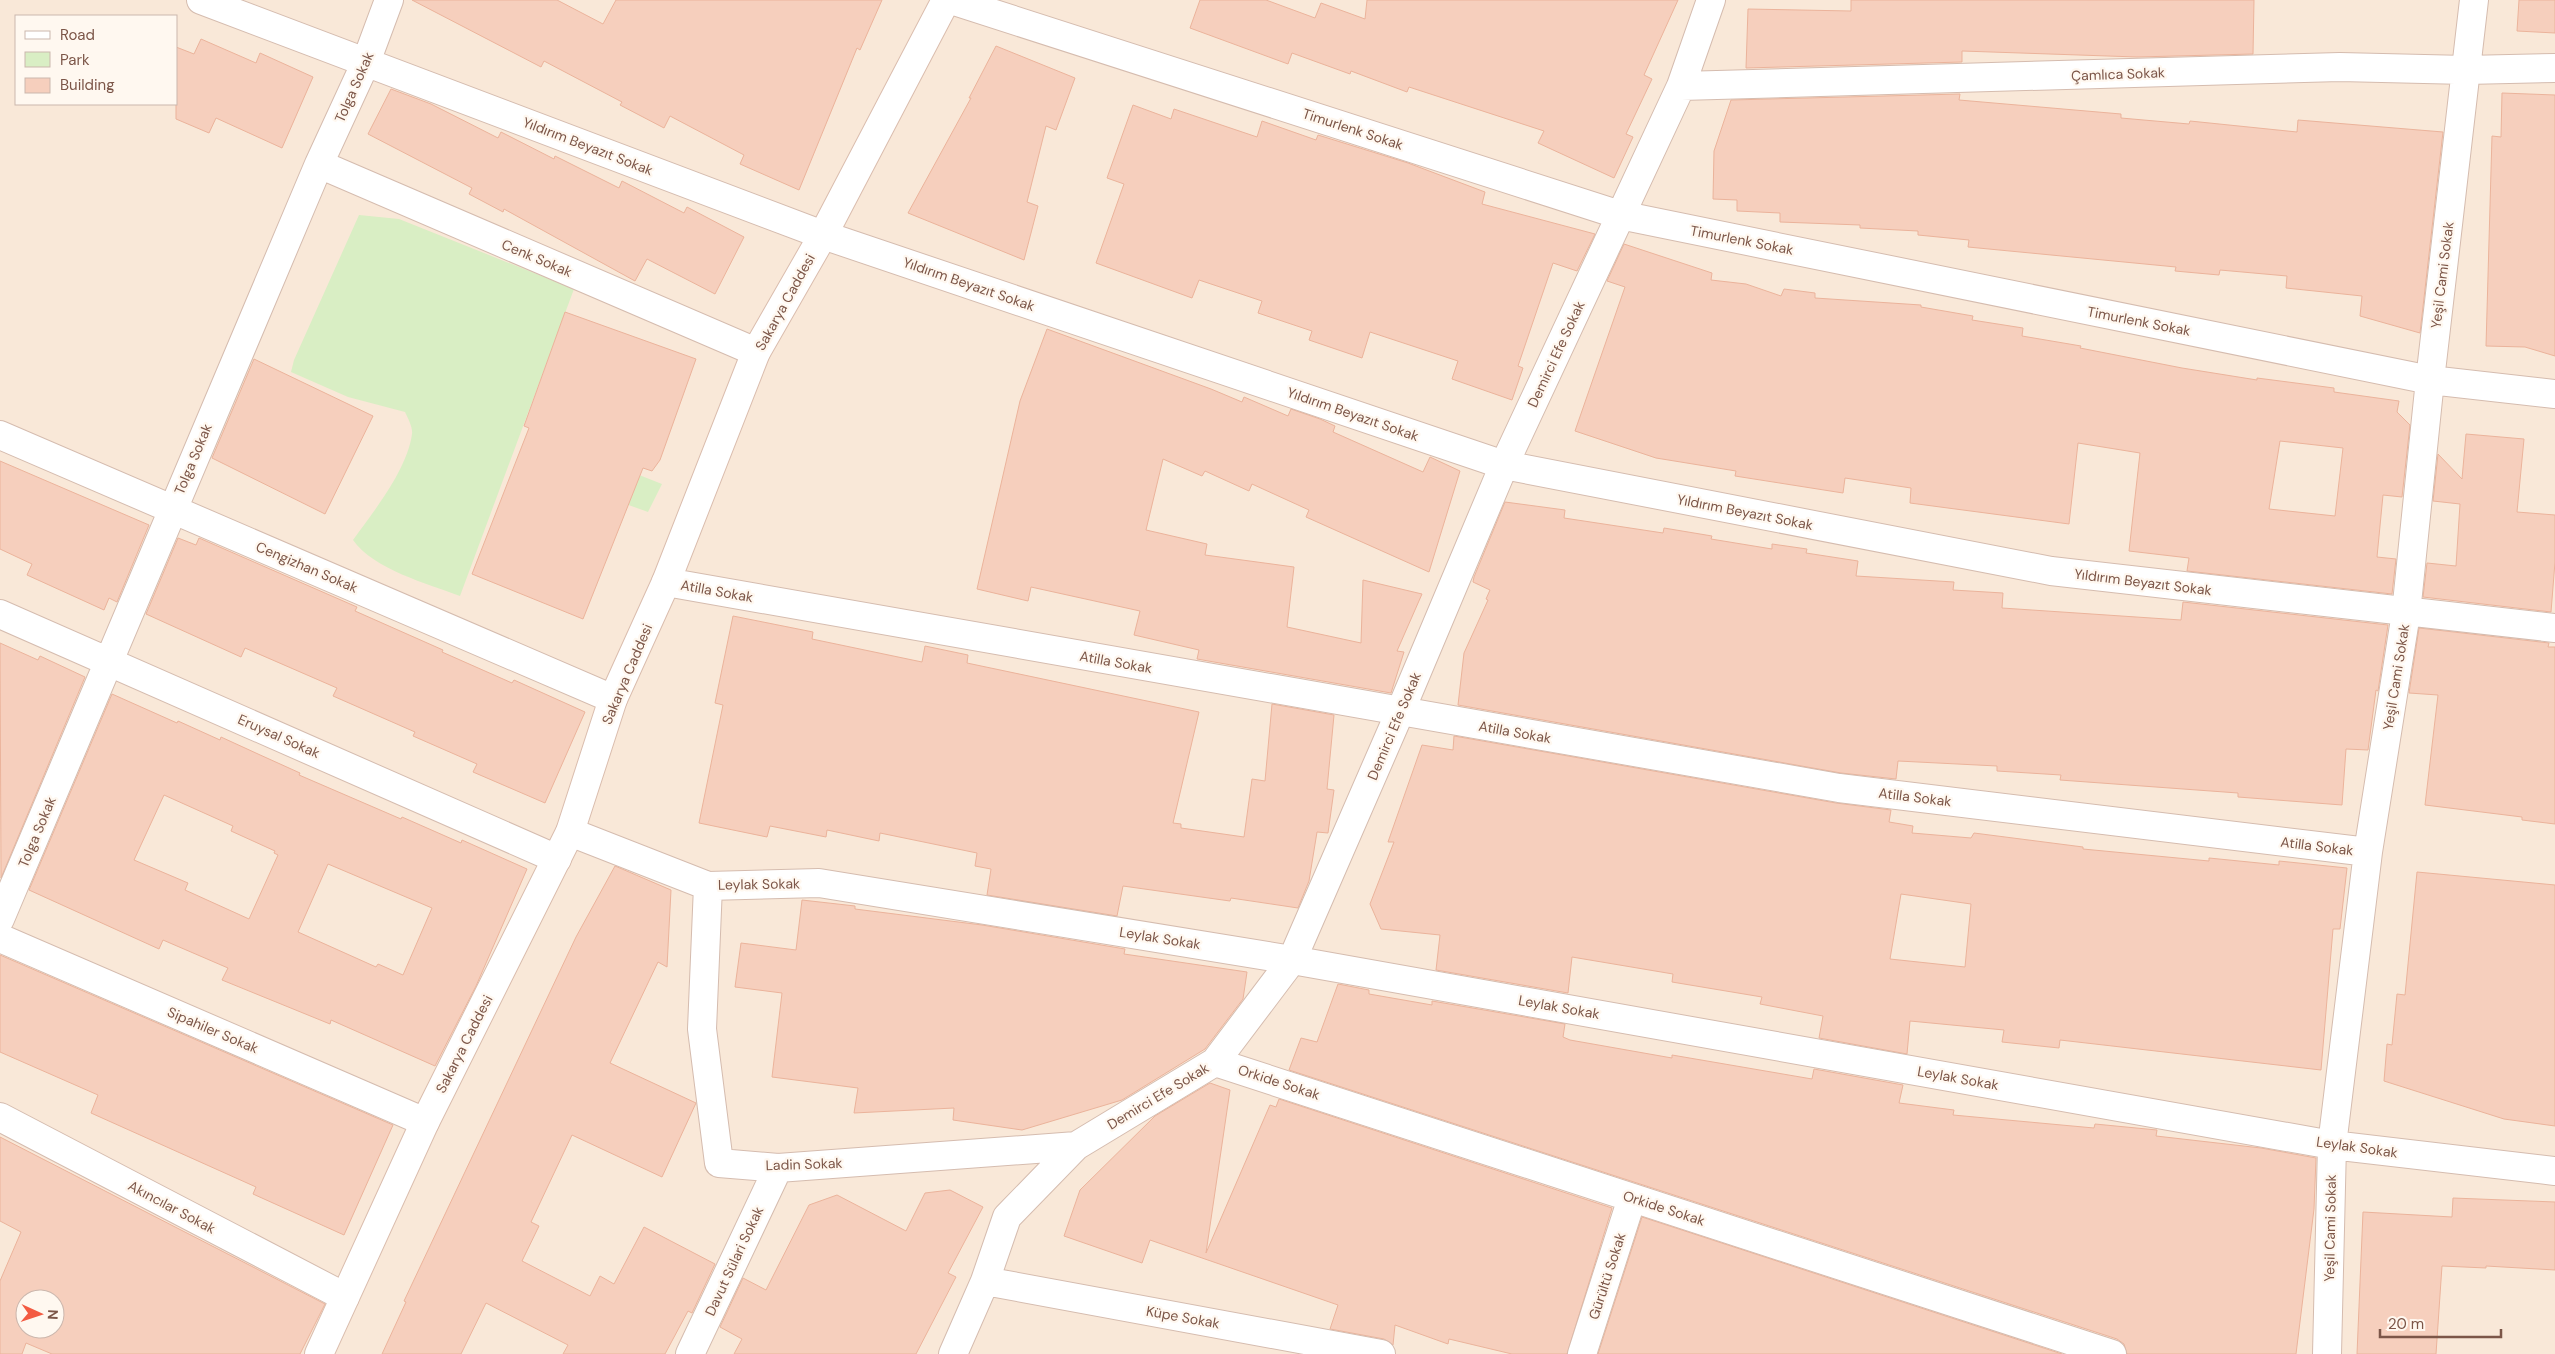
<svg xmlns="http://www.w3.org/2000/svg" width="2555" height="1354" font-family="'DM Sans',sans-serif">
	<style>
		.residential { fill: #f9e8d8; fill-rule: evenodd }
		.green { fill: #d9eec4 }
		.building { fill: #f6cfbd; stroke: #ebb39b; fill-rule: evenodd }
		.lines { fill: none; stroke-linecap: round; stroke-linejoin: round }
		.street-casing { stroke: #d5bcaf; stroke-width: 30 }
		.secondary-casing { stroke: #dabdae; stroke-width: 30 }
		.street { stroke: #fff; stroke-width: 28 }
		.secondary { stroke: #fff; stroke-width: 28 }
		.labels { text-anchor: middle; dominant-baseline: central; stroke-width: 4.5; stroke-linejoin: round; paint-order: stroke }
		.street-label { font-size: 14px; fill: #7c5648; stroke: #fff8f0 }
	</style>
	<rect width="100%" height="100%" fill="#fef4e8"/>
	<path class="residential" d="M 0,0 L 2555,0 L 2555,1354 L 0,1354 ZM 16,16 L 176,16 L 176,104 L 16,104 ZM 25,1299 L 55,1299 L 55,1329 L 25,1329 Z"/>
	<path class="green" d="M 359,215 L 399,219 L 574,289 L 460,596 C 428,584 373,569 353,540 C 374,511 407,470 412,434 C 413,428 408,418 405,412 L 348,397 L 291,372 L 294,360 Z
		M 535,434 L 662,484 L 648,512 L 523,467 Z"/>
	<path class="building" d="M 412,0 L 557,0 L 603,24 L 616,0 L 882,0 L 860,50 L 857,48 L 799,190 L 740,164 L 744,155 L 670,116 L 664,128 L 620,105 L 622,102 L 544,61 L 541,67 Z
		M 1200,0 L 1266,0 L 1315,18 L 1321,3 L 1365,19 L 1367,0 L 1678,0 L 1644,75 L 1652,79 L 1626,134 L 1633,137 L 1614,178 L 1538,143 L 1544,131 L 1409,87 L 1407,92 L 1351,71 L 1350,74 L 1292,53 L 1288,64 L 1190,28 Z
		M 1851,0 L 2254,0 L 2253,54 L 2137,57 L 1962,51 L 1962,62 L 1746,68 L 1748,9 L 1851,11 Z
		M 2519,0 L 2555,0 L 2555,33 L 2517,31 Z
		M 201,39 L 256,63 L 260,53 L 313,77 L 282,148 L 216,118 L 209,133 L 176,119 L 176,47 L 194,54 Z
		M 996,46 L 1075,78 L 1056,130 L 1046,126 L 1027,202 L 1038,206 L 1024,260 L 908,213 L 971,98 L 969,98 Z
		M 391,89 L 431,104 L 498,138 L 501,132 L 554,159 L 555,156 L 619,188 L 622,181 L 684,213 L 687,207 L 744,237 L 715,294 L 647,259 L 635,281 L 504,209 L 503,212 L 469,194 L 472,188 L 368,134 Z
		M 2502,93 L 2555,95 L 2555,356 L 2525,347 L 2486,346 L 2492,136 L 2501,137 Z
		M 1960,94 L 1959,100 L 2121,114 L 2121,118 L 2189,124 L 2190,121 L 2297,132 L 2298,120 L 2443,132 L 2420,333 L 2360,316 L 2362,296 L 2286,288 L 2287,276 L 2220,270 L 2219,275 L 2175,271 L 2176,267 L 1968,247 L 1969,240 L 1918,235 L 1918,231 L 1860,228 L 1860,225 L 1780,222 L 1780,213 L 1737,211 L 1737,200 L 1713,199 L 1714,151 L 1731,100 Z
		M 1133,105 L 1171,119 L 1174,109 L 1257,137 L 1262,121 L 1316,140 L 1318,135 L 1408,163 L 1485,192 L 1482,204 L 1595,234 L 1577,271 L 1553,263 L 1518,366 L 1523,368 L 1512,400 L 1452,379 L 1458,361 L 1370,332 L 1362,358 L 1309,340 L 1312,331 L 1258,313 L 1262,301 L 1199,280 L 1192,298 L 1096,263 L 1124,184 L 1107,178 Z
		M 1624,244 L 1712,273 L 1711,280 L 1746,284 L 1781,296 L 1784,289 L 1815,293 L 1815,298 L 1921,305 L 1921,307 L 1973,316 L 1972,320 L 2023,328 L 2022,336 L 2081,346 L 2080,348 L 2182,368 L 2257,380 L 2257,378 L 2334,388 L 2334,392 L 2399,401 L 2397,412 L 2410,425 L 2402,497 L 2383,495 L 2377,557 L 2396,559 L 2392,594 L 2187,571 L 2189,558 L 2129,551 L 2140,453 L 2078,443 L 2069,524 L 1910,503 L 1911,488 L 1845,478 L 1843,493 L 1735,476 L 1736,471 L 1656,458 L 1575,431 L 1625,287 L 1607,281 ZM 2280,441 L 2343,448 L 2335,516 L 2269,509 Z
		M 565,312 L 696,359 L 660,460 L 652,471 L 643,468 L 583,619 L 472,574 L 529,428 L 524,426 Z
		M 1047,329 L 1211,389 L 1242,402 L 1244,397 L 1288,416 L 1291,409 L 1320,419 L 1335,426 L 1333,432 L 1423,472 L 1430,457 L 1460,471 L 1429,572 L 1306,517 L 1309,510 L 1252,484 L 1249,491 L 1205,471 L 1202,476 L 1163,459 L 1146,530 L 1207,544 L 1205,555 L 1294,567 L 1287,627 L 1361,643 L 1363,580 L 1422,594 L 1397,651 L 1404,652 L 1391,693 L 1197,659 L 1199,650 L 1134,635 L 1140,611 L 1031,587 L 1028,601 L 977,589 L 1020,401 Z
		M 254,359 L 373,416 L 325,514 L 212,458 Z
		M 2466,434 L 2524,439 L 2517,512 L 2555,515 L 2555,562 L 2551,612 L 2423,597 L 2427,563 L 2456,566 L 2460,504 L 2433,501 L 2438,454 L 2462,479 Z
		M 0,461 L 149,525 L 117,602 L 109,598 L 104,610 L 27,575 L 32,564 L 0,549 Z
		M 1505,502 L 1565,510 L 1564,518 L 1663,533 L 1664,528 L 1712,536 L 1711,539 L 1772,549 L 1772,544 L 1807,549 L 1806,553 L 1858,561 L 1856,576 L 1954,582 L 1953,590 L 2003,593 L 2002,608 L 2181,620 L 2183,602 L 2388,625 L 2378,691 L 2376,690 L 2368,750 L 2346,749 L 2342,805 L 2238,797 L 2238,793 L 2060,780 L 2061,775 L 1997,771 L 1997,766 L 1898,761 L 1896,779 L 1841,773 L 1458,705 L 1464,653 L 1488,600 L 1486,599 L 1490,590 L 1473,582 L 1474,577 Z
		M 178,538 L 196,545 L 199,538 L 357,607 L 355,611 L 443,650 L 442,652 L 512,683 L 514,680 L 585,712 L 545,803 L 473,772 L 477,764 L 413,736 L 415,732 L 333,696 L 337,688 L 245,648 L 241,657 L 146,614 Z
		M 733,616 L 813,632 L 812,639 L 922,662 L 925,646 L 968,655 L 967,663 L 1199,712 L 1173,823 L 1181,824 L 1181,828 L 1244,837 L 1252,779 L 1265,781 L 1272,704 L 1334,715 L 1327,789 L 1334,790 L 1328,833 L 1317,832 L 1309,881 L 1298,908 L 1231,898 L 1230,901 L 1123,886 L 1117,916 L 987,895 L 991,869 L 975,866 L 977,853 L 880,833 L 879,841 L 827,830 L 826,837 L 770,826 L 767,837 L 699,823 L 723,705 L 715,703 Z
		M 2419,628 L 2549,643 L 2548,647 L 2555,647 L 2555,824 L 2522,820 L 2522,817 L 2425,805 L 2438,695 L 2409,693 Z
		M 0,643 L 38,660 L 40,656 L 85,677 L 1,878 Z
		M 112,694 L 177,723 L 178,721 L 220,740 L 221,737 L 258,754 L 300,773 L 299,775 L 401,819 L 402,817 L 461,843 L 462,840 L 527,869 L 476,986 L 435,1066 L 331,1020 L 330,1024 L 222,980 L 228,968 L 163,940 L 159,949 L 29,890 ZM 164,795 L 233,826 L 231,831 L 275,851 L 274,853 L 278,855 L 249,919 L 185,890 L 188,883 L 134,860 ZM 328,864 L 432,908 L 403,975 L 378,964 L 376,967 L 298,932 Z
		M 1454,736 L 1836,803 L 1891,810 L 1889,822 L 1913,826 L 1912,833 L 1971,838 L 1974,833 L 2083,847 L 2083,849 L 2209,861 L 2209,858 L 2279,865 L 2279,861 L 2347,868 L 2340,929 L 2333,929 L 2321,1070 L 2060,1040 L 2059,1048 L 2002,1042 L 2004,1030 L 1910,1021 L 1907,1054 L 1819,1038 L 1823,1016 L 1760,1004 L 1762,997 L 1672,982 L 1673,974 L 1572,957 L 1568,993 L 1436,970 L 1440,935 L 1381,929 L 1370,904 L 1394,842 L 1388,842 L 1422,745 L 1453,750 ZM 1901,894 L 1971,904 L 1965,967 L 1890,959 Z
		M 615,866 L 671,890 L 667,967 L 658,962 L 610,1063 L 696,1103 L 662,1177 L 572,1135 L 531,1222 L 539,1226 L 522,1261 L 590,1296 L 600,1276 L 614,1284 L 644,1227 L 715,1264 L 692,1313 L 688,1311 L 665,1354 L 563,1354 L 568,1345 L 486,1303 L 461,1354 L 382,1354 L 406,1302 L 404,1301 L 576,937 Z
		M 2417,872 L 2555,885 L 2555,1126 L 2504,1119 L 2384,1081 L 2387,1044 L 2392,1045 L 2397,994 L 2405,995 Z
		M 802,900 L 855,906 L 855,909 L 982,925 L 1125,949 L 1124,954 L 1247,972 L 1243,999 L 1205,1049 L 1122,1100 L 1022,1130 L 953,1120 L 954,1108 L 854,1113 L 858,1088 L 772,1077 L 782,993 L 735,987 L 741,943 L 796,950 Z
		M 0,955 L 393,1125 L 344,1235 L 253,1194 L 256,1187 L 91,1113 L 98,1095 L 0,1052 Z
		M 1338,984 L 1369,990 L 1369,994 L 1432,1005 L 1432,1001 L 1565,1024 L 1563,1037 L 1570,1040 L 1672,1058 L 1672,1055 L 1812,1079 L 1814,1069 L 1903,1085 L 1899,1103 L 1954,1110 L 1953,1115 L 2094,1128 L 2095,1124 L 2157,1130 L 2156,1136 L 2261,1148 L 2316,1158 L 2314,1209 L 2296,1354 L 2127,1354 L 2124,1344 L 2117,1339 L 1289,1070 L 1301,1038 L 1317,1042 Z
		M 1210,1083 L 1230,1090 L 1206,1253 L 1270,1105 L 1276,1107 L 1279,1099 L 1612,1208 L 1567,1354 L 1512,1354 L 1449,1339 L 1448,1344 L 1395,1325 L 1393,1345 L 1384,1339 L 1330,1329 L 1338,1305 L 1150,1240 L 1142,1263 L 1064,1236 L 1080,1190 L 1155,1116 Z
		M 0,1137 L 325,1304 L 300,1354 L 52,1354 L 26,1343 L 22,1354 L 0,1354 L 0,1281 L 21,1232 L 0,1221 ZM 25,1299 L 55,1299 L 55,1329 L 25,1329 Z
		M 950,1190 L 983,1207 L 948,1273 L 956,1277 L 916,1354 L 734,1354 L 742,1339 L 720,1327 L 743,1278 L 766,1290 L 809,1205 L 837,1195 L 906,1231 L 925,1193 Z
		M 2453,1198 L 2555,1202 L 2555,1270 L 2486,1266 L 2486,1268 L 2442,1266 L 2436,1354 L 2357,1354 L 2363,1212 L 2452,1217 Z
		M 1642,1217 L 2062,1354 L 1598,1354 Z"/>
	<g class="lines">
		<g class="street-casing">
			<path id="street" d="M 201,0 L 823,235 L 1504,465 L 2051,571 L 2555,628
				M 951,0 L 1620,215 L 2430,380 L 2555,394
				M 1681,86 L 2340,67 L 2466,70 L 2555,68
				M 319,164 L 756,352
				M 0,435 L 613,699
				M 666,582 L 1839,788 L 2368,852
				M 0,614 L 557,859
				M 570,832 L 708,886 L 819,883 L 1292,960 L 2332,1145 L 2555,1171
				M 708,886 L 702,1029 L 719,1163 L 778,1168 L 1076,1146
				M 0,919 L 319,164 L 366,62 L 389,0
				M 0,938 L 425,1122
				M 1215,1062 L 2112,1354
				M 0,1117 L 345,1297
				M 985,1281 L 1381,1354
				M 690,1354 L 778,1168
				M 953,1354 L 985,1281 L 1007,1217 L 1076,1146 L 1215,1062 L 1292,960 L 1400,712 L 1504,465 L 1681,86 L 1711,0
				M 1582,1354 L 1632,1198
				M 2327,1354 L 2332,1145 L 2368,852 L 2406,613 L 2430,380 L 2474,0"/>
		</g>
		<g class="secondary-casing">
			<path id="secondary" d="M 319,1354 L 425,1122 L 570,832 L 613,699 L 666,582 L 756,352 L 823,235 L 946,0"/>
		</g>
		<use href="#street" class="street"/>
		<use href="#secondary" class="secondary"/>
	</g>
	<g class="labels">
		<g class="street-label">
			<text transform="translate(2118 74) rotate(-2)">Çamlıca Sokak</text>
			<text transform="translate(354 87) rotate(-66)">Tolga Sokak</text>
			<text transform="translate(1353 129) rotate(18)">Timurlenk Sokak</text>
			<text transform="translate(588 146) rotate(21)">Yıldırım Beyazıt Sokak</text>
			<text transform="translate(1742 240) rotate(11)">Timurlenk Sokak</text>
			<text transform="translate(537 258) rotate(23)">Cenk Sokak</text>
			<text transform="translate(2442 275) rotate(-83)">Yeşil Cami Sokak</text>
			<text transform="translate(969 284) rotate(19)">Yıldırım Beyazıt Sokak</text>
			<text transform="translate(785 302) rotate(-61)">Sakarya Caddesi</text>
			<text transform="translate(2139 321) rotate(11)">Timurlenk Sokak</text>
			<text transform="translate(1556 354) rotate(-65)">Demirci Efe Sokak</text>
			<text transform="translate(1353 414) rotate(19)">Yıldırım Beyazıt Sokak</text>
			<text transform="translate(193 459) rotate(-67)">Tolga Sokak</text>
			<text transform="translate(1745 512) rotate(11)">Yıldırım Beyazıt Sokak</text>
			<text transform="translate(307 567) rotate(23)">Cengizhan Sokak</text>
			<text transform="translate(2143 582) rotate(7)">Yıldırım Beyazıt Sokak</text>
			<text transform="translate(717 591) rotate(10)">Atilla Sokak</text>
			<text transform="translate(1116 662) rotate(10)">Atilla Sokak</text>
			<text transform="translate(627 674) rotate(-67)">Sakarya Caddesi</text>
			<text transform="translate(2396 677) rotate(-81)">Yeşil Cami Sokak</text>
			<text transform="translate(1394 726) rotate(-67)">Demirci Efe Sokak</text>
			<text transform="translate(1515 732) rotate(10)">Atilla Sokak</text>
			<text transform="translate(279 736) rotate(24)">Eruysal Sokak</text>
			<text transform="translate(1915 797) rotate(7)">Atilla Sokak</text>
			<text transform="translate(37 832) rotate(-67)">Tolga Sokak</text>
			<text transform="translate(2317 846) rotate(7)">Atilla Sokak</text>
			<text transform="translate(759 884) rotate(-1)">Leylak Sokak</text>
			<text transform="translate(1160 938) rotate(9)">Leylak Sokak</text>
			<text transform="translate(1559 1007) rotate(10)">Leylak Sokak</text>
			<text transform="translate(213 1030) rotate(23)">Sipahiler Sokak</text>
			<text transform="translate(464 1044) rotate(-63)">Sakarya Caddesi</text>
			<text transform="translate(1958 1078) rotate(10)">Leylak Sokak</text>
			<text transform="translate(1279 1082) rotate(18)">Orkide Sokak</text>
			<text transform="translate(1158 1096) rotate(-31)">Demirci Efe Sokak</text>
			<text transform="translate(2357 1147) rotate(8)">Leylak Sokak</text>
			<text transform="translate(804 1164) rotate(-2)">Ladin Sokak</text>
			<text transform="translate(172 1207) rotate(28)">Akıncılar Sokak</text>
			<text transform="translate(1664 1208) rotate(18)">Orkide Sokak</text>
			<text transform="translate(2330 1228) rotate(-89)">Yeşil Cami Sokak</text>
			<text transform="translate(734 1261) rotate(-65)">Davut Sülari Sokak</text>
			<text transform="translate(1607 1276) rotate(-72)">Gürültü Sokak</text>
			<text transform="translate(1183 1317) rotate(10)">Küpe Sokak</text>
		</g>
	</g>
	<rect x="15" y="15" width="162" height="90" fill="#fff8f0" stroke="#cbb7ad"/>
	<rect x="25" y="31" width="25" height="8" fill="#ffffff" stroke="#cbb7ad"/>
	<text x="60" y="40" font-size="15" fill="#7c5648">Road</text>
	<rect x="25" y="52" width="25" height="15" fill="#d9eec4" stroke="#cbb7ad"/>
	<text x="60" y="65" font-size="15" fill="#7c5648">Park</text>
	<rect x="25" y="78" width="25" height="15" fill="#f6cfbd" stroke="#cbb7ad"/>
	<text x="60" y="90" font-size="15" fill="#7c5648">Building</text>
	<g transform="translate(40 1314) rotate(93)"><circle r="24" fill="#fff8f0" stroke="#cbb7ad"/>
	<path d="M0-4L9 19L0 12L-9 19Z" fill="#f35b42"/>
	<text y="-8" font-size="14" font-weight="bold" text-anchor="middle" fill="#7c5648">N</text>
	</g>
	<path d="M2380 1329v8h121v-8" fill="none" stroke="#7c5648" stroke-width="2.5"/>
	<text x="2388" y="1329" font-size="15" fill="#7c5648" stroke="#fff8f0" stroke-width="4" paint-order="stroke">20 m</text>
</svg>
